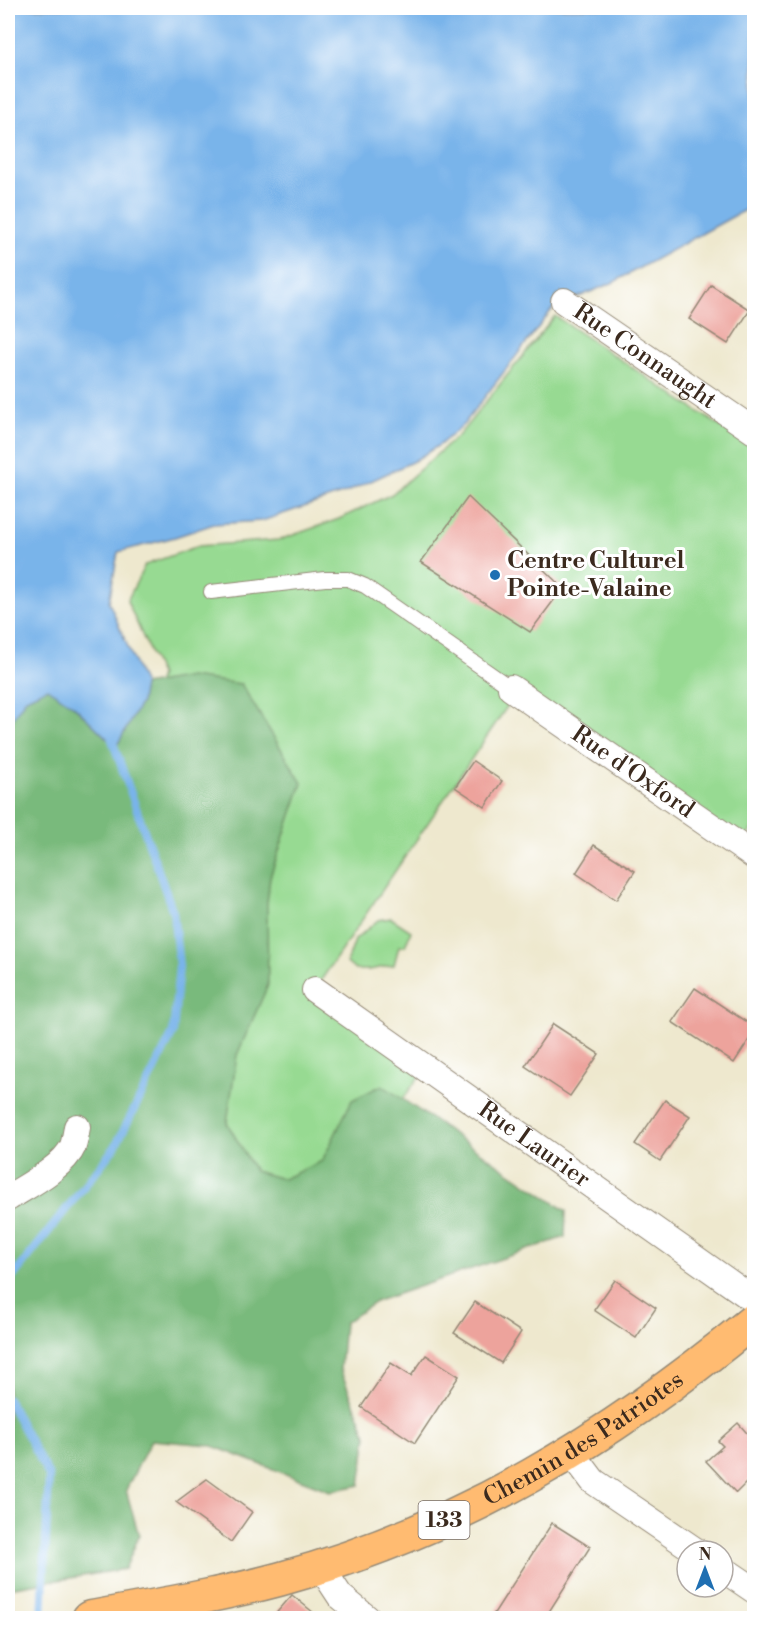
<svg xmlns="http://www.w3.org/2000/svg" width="762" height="1626" font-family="'Libre Bodoni',serif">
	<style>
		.green { fill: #97da92; stroke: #698258; stroke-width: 1.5 }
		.forest { fill: #79ba7c; stroke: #5a724d; stroke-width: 1.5 }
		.water { fill: #79b4ea; stroke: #5a6f84; stroke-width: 1.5 }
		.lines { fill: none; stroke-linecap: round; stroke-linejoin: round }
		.stream { stroke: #79b4ea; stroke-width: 8 }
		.building { fill: #eda39c }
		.service-casing { stroke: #948976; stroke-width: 16 }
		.minor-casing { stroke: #948976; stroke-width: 28 }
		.primary-casing { stroke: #948976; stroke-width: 36 }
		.service { stroke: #fff; stroke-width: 14 }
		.minor { stroke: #fff; stroke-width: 26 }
		.primary { stroke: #ffbb71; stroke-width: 33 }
		.poi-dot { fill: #1f6fb2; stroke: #fff; stroke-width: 2 }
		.labels { text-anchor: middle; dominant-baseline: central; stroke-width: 6; stroke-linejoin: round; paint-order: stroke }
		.shield { fill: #fff; stroke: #766a62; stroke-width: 1.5 }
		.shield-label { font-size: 22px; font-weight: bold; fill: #3b2a1e }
		.street-label { font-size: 24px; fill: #3b2a1e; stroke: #fff }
		.poi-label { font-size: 24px; font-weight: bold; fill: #3b2a1e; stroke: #fff; text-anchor: start }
	</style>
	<rect width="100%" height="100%" fill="#fff"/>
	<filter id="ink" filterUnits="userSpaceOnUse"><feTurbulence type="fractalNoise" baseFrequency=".0167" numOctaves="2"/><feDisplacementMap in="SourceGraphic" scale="12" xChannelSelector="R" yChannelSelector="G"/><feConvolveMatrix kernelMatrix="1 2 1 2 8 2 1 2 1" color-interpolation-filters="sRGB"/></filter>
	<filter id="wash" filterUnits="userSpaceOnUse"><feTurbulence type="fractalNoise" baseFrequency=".008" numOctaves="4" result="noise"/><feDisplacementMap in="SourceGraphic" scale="24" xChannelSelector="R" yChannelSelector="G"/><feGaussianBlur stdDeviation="1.35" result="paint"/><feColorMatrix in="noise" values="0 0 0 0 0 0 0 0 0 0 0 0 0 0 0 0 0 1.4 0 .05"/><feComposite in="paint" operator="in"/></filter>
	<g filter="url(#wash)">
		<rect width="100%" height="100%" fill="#eee8ce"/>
		<path class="green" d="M 555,316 L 754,449 L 754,826 L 739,849 L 517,692 L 315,989 L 426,1067 L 328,1204 L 299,1237 L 150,1113 L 136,748 L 160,675 L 127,601 L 145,565 L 198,546 L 279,540 L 339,519 L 392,494 L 460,434 Z
			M 391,918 L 411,931 L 405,946 L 399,946 L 394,965 L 369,970 L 355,970 L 347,963 L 355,940 L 378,920 Z"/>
		<path class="forest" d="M 190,677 L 241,684 L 302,783 L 270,877 L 267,904 L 268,985 L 237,1055 L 227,1123 L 255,1171 L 283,1179 L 322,1161 L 352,1100 L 382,1085 L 566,1211 L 565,1237 L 377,1301 L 344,1323 L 340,1369 L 367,1436 L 360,1485 L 330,1491 L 210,1445 L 151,1440 L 126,1490 L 139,1536 L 125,1569 L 8,1588 L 8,726 L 26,698 L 47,688 L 74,706 L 116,747 L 141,702 L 144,685 Z"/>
		<path class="water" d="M 8,8 L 754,8 L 754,205 L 614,282 L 581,296 L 557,303 L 464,424 L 441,444 L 414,461 L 345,493 L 262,521 L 214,524 L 175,537 L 118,552 L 109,602 L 144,685 L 141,702 L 116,747 L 74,706 L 47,688 L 26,698 L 8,726 Z"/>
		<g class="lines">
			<path class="stream" d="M 8,1283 L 115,1147 L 173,1033 L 179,966 L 173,912 L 111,737
				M 8,1400 L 49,1476 L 42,1618"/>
		</g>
		<g id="blocks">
			<path class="building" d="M 711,285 L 750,310 L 728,344 L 689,319 Z
				M 468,497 L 563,588 L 530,632 L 421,562 Z
				M 473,761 L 502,781 L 485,807 L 455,787 Z
				M 594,845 L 635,871 L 616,900 L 576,873 Z
				M 695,988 L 754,1027 L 754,1032 L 734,1063 L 672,1022 Z
				M 553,1024 L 599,1054 L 570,1096 L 525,1066 Z
				M 665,1100 L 690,1116 L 660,1161 L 635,1144 Z
				M 615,1280 L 656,1308 L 636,1338 L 594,1310 Z
				M 475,1302 L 521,1332 L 501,1363 L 454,1333 Z
				M 426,1355 L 459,1376 L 415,1443 L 361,1407 L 391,1363 L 411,1376 Z
				M 738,1423 L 754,1441 L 754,1475 L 736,1493 L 706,1461 L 723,1446 L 718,1441 Z
				M 207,1479 L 252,1512 L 231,1542 L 176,1502 Z
				M 552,1523 L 590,1547 L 545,1618 L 491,1618 Z
				M 292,1595 L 320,1618 L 272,1618 Z"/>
		</g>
	</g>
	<g filter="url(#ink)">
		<use href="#blocks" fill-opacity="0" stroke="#948976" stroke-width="1.5"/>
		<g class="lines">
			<g class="service-casing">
				<path id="service" d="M 211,592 L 325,579 L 348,579 L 365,586 L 511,688"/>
			</g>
			<g class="minor-casing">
				<g id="minor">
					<path id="s1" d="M 564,301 L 754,431"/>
					<path id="s2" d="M 511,688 L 754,856"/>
					<path id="s3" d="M 315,990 L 754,1300"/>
					<path d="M 8,1198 C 27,1186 64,1167 73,1146 C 75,1140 76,1133 77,1127"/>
					<path d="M 572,1453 L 593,1481 L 696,1551"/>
					<path d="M 321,1567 L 340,1596 L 367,1618"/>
					<path d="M 723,1569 L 754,1590"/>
				</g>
			</g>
			<g class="primary-casing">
				<g id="primary">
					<path id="s4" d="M 89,1618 C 153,1606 217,1596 280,1579 C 462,1529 609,1439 754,1320"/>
				</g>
			</g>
			<use href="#service" class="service"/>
			<use href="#minor" class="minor"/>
			<use href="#primary" class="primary"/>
		</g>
	</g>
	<circle class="poi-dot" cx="495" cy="575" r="6"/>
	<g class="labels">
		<rect class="shield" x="418.5" y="1501" width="51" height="38" rx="4.5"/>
		<g class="shield-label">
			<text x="444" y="1520">133</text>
		</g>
		<g class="street-label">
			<text stroke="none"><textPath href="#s1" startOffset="98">Rue Connaught</textPath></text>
			<text stroke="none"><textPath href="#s2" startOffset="148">Rue d'Oxford</textPath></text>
			<text stroke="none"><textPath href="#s3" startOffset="268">Rue Laurier</textPath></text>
			<text stroke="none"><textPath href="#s4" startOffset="531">Chemin des Patriotes</textPath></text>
		</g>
		<g class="poi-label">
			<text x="507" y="561">Centre Culturel<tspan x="507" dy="28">Pointe-Valaine</tspan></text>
		</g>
	</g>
	<rect width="762" height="1626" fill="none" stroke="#fff" stroke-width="30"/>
	<g transform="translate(705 1569)"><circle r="28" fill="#ffffff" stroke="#b1aaa5" stroke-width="1.5"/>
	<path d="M0-4.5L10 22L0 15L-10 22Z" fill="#1f6fb2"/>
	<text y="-9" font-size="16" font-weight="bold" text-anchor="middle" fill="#3b2a1e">N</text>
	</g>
</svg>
